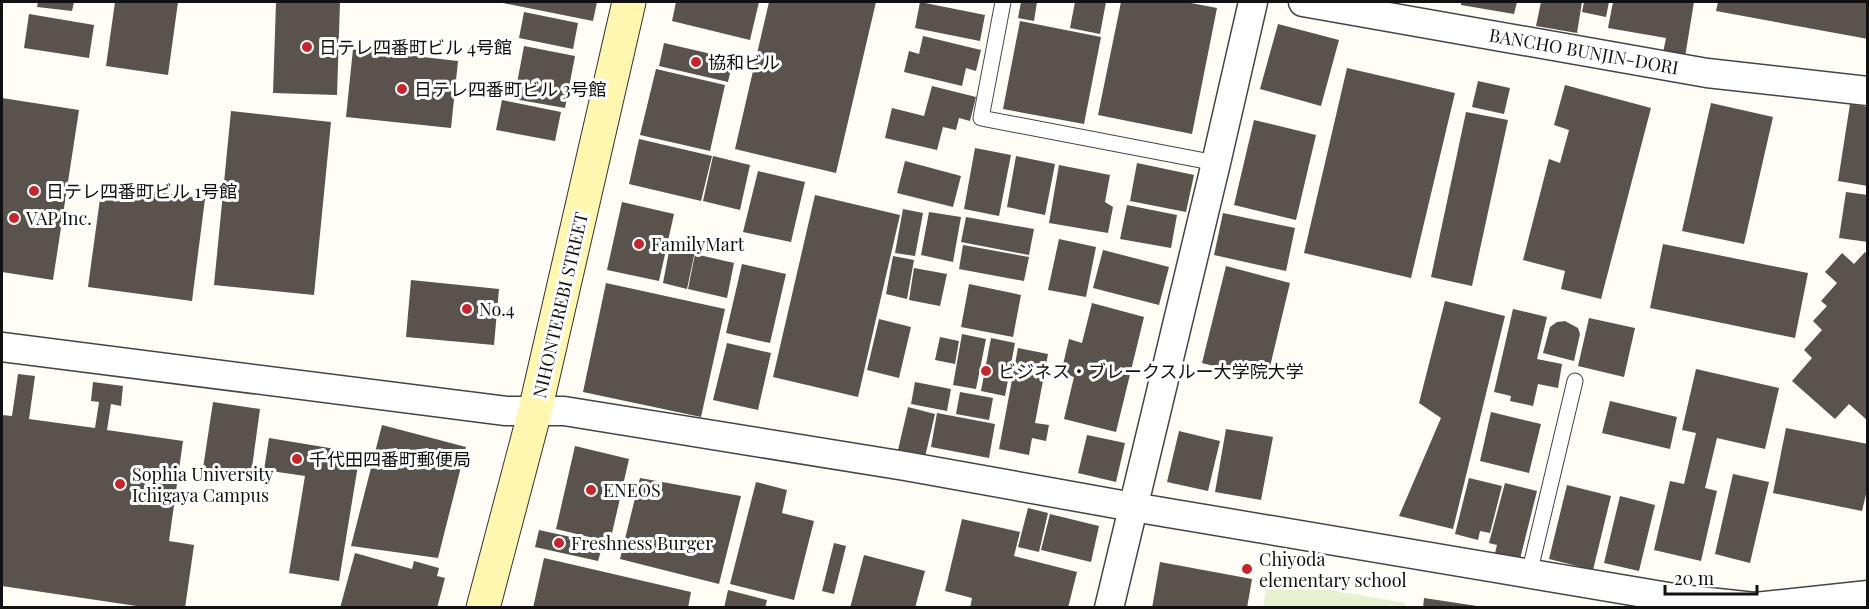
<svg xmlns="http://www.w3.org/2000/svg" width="1869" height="609" font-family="'Playfair Display','Noto Sans JP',serif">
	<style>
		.pitch { fill: #e6f2cf }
		.building { fill: #5a524d }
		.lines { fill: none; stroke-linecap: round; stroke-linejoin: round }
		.lane-casing { stroke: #444; stroke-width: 17 }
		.street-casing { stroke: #444; stroke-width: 31 }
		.secondary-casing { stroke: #333; stroke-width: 35 }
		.lane { stroke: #fff; stroke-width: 15 }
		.street { stroke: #fff; stroke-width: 28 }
		.secondary { stroke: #fff6b0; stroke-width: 33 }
		.poi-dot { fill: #c4262e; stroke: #fff; stroke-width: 2 }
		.labels { text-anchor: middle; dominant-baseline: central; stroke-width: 6; stroke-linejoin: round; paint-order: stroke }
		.poi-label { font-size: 18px; fill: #111; stroke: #fff; text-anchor: start }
		.street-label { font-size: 18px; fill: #111; stroke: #fff }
	</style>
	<rect width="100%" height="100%" fill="#fffdf5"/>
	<path class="pitch" d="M 1268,579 L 1405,603 L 1406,607 L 1263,607 Z"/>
	<path class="building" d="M 38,2 L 74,2 L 72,11 L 37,7 Z
		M 115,2 L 178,2 L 168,75 L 106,66 Z
		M 276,2 L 340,2 L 337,95 L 273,93 Z
		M 503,2 L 597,2 L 593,21 L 503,3 Z
		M 676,2 L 759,2 L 750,40 L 672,21 Z
		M 769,2 L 876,2 L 836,173 L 735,149 Z
		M 920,2 L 985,15 L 980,41 L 915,28 Z
		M 1021,2 L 1037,2 L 1034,21 L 1018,18 Z
		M 1075,2 L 1106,2 L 1100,34 L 1070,28 Z
		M 1121,2 L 1186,2 L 1217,8 L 1192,134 L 1098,115 Z
		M 1461,2 L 1517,2 L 1514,14 L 1461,5 Z
		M 1541,2 L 1582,2 L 1577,33 L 1536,26 Z
		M 1584,2 L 1609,2 L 1606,17 L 1582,12 Z
		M 1613,2 L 1694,2 L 1685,57 L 1663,53 L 1666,38 L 1608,28 Z
		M 1718,2 L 1868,2 L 1868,39 L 1716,11 Z
		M 524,12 L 578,23 L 573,49 L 519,38 Z
		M 29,14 L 94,25 L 89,58 L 24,48 Z
		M 1020,21 L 1101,37 L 1084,124 L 1003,109 Z
		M 1278,24 L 1339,40 L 1321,106 L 1260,89 Z
		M 923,36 L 981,50 L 976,71 L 966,68 L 962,86 L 904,72 L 909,51 L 919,54 Z
		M 664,43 L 733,59 L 728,82 L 659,66 Z
		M 524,46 L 575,56 L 565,108 L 514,99 Z
		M 353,49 L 458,61 L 451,128 L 346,117 Z
		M 1347,68 L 1455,93 L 1411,278 L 1304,253 Z
		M 656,69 L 725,85 L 710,151 L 640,135 Z
		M 1478,81 L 1510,88 L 1504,114 L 1472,107 Z
		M 1565,85 L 1651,108 L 1601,299 L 1561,289 L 1565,271 L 1523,260 L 1549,159 L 1560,163 L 1569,130 L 1554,125 Z
		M 932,86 L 976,97 L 970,121 L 959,118 L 956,130 L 943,127 L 937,150 L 885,138 L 892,108 L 924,116 Z
		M 2,98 L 79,110 L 53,280 L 2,272 Z
		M 502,100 L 561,112 L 555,141 L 496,130 Z
		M 1711,103 L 1773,117 L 1744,244 L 1682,231 Z
		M 1850,104 L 1868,107 L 1868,186 L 1838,181 Z
		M 231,111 L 331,122 L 314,295 L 214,285 Z
		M 1466,112 L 1508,120 L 1472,286 L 1431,277 Z
		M 1254,120 L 1316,135 L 1296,220 L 1234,205 Z
		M 639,139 L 712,156 L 701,201 L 629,184 Z
		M 975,148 L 1011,155 L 999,216 L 964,209 Z
		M 713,156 L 750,165 L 740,210 L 703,201 Z
		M 1016,156 L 1055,164 L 1045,215 L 1007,207 Z
		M 905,161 L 961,176 L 953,207 L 897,193 Z
		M 1137,163 L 1194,175 L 1186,212 L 1130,201 Z
		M 1059,165 L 1110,175 L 1105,202 L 1113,207 L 1108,233 L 1049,223 Z
		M 758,171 L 805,182 L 791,242 L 743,232 Z
		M 102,184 L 205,199 L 192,301 L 88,287 Z
		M 1846,192 L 1868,195 L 1868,242 L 1839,238 Z
		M 815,195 L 900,215 L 858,397 L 773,377 Z
		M 622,202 L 674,214 L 659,281 L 607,270 Z
		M 1127,205 L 1177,215 L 1171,248 L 1120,239 Z
		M 903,209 L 923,213 L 915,256 L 895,253 Z
		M 929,212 L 961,217 L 953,262 L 921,255 Z
		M 1223,213 L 1295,228 L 1286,271 L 1214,255 Z
		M 966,217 L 1034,229 L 1029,255 L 961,242 Z
		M 1059,239 L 1096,247 L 1086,297 L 1048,290 Z
		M 1663,244 L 1808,273 L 1795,338 L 1650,308 Z
		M 963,245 L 1029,257 L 1024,281 L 959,269 Z
		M 670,246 L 695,251 L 687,289 L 663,283 Z
		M 1103,250 L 1169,267 L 1159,305 L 1093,288 Z
		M 1865,252 L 1868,255 L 1868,421 L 1849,404 L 1835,419 L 1792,381 L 1812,358 L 1804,350 L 1822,330 L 1813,321 L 1827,306 L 1821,301 L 1837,283 L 1825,272 L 1842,253 L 1854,264 Z
		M 695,254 L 734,263 L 727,298 L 688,289 Z
		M 893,256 L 914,260 L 907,299 L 886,294 Z
		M 742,264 L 786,274 L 770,343 L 726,333 Z
		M 1226,266 L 1290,283 L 1267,379 L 1202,363 Z
		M 914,268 L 947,274 L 940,306 L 909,300 Z
		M 411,280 L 499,289 L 494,345 L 406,337 Z
		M 606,283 L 725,309 L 701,417 L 583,392 Z
		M 969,284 L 1021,295 L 1013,337 L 961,327 Z
		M 1445,301 L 1505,316 L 1453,529 L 1399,516 L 1441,418 L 1419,403 Z
		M 1092,303 L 1144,317 L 1116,432 L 1064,419 L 1074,377 L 1061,373 L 1069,339 L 1082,343 Z
		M 1513,309 L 1547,317 L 1537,359 L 1562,364 L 1558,388 L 1538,384 L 1533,406 L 1510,401 L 1511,396 L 1494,392 Z
		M 1589,318 L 1635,328 L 1624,377 L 1578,366 Z
		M 879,319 L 911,327 L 899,378 L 867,370 Z
		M 1565,321 L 1578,328 L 1580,334 L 1574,361 L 1543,353 L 1550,327 L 1557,322 Z
		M 962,334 L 986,339 L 976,389 L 953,385 Z
		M 940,337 L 959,341 L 955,364 L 935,360 Z
		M 991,338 L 1015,343 L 1005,396 L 981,391 Z
		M 727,343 L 771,353 L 758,410 L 713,400 Z
		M 1018,348 L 1048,354 L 1035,423 L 1049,425 L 1046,441 L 1032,438 L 1029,455 L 999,449 Z
		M 1696,369 L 1779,388 L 1765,449 L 1717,438 L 1705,488 L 1717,491 L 1701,561 L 1654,550 L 1670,481 L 1684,484 L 1696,433 L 1682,430 Z
		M 18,374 L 35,376 L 29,419 L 95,428 L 99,402 L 91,401 L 93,382 L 123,386 L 121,406 L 111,404 L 107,430 L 183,441 L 169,541 L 194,545 L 185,608 L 150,608 L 2,586 L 2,415 L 12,416 Z
		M 915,382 L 951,389 L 947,411 L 911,404 Z
		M 960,392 L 993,398 L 989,420 L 956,414 Z
		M 1610,401 L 1677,417 L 1670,449 L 1602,433 Z
		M 213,402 L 260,409 L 250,482 L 202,475 Z
		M 908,407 L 935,414 L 925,457 L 898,450 Z
		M 1491,412 L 1541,424 L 1529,473 L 1480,461 Z
		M 937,413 L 995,424 L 989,458 L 931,447 Z
		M 382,425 L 466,447 L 438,558 L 351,546 Z
		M 1786,428 L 1868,444 L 1868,486 L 1862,511 L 1773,493 Z
		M 1226,429 L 1273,437 L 1261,500 L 1215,492 Z
		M 1179,431 L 1220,441 L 1208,491 L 1167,482 Z
		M 1087,435 L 1125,443 L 1116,482 L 1078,473 Z
		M 269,438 L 360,453 L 339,581 L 289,573 L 305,476 L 264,470 Z
		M 575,446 L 629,459 L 610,542 L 556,529 Z
		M 1733,474 L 1769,482 L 1750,563 L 1715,554 Z
		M 640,478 L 741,496 L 719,584 L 620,559 Z
		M 1469,478 L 1502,486 L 1490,533 L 1480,531 L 1478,540 L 1455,534 Z
		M 756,482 L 787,490 L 782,513 L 814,521 L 794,600 L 730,584 Z
		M 1505,483 L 1537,491 L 1519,563 L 1494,557 L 1497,545 L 1489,543 Z
		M 1567,485 L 1611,496 L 1593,570 L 1549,559 Z
		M 1620,496 L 1655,505 L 1639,571 L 1604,563 Z
		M 1028,508 L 1048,513 L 1039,552 L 1018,547 Z
		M 1050,514 L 1099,526 L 1091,562 L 1041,550 Z
		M 962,519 L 1020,532 L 1014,556 L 1077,572 L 1068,608 L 970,608 L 972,598 L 945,591 Z
		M 539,530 L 603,544 L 598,561 L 535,547 Z
		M 834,543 L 846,546 L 834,594 L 822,591 Z
		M 355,553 L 412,569 L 414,561 L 439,568 L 437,576 L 445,578 L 437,608 L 340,608 Z
		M 864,555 L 925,571 L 915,608 L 850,608 Z
		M 544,558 L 691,592 L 688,608 L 533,608 Z
		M 1160,562 L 1252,579 L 1247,608 L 1152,608 Z
		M 728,590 L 767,600 L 765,608 L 724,608 Z
		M 1424,598 L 1477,606 L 1477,608 L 1423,608 Z"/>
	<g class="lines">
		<g class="lane-casing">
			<path id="lane" d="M 1003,2 L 981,118 L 1216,163
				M 1529,574 L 1575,381"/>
		</g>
		<g class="street-casing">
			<path id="street" d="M 1303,2 L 1707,73 L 1868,91
				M 2,347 L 506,411 L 564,411 L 905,466 L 1133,507 L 1680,599 L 1755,607 L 1868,595
				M 1109,608 L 1216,163 L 1253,2"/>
		</g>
		<g class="secondary-casing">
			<path id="secondary" d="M 483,608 L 535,411 L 629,2"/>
		</g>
		<use href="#lane" class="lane"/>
		<use href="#street" class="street"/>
		<use href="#secondary" class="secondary"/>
	</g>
	<g class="poi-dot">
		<circle cx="307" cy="47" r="6"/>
		<circle cx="696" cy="62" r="6"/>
		<circle cx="402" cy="89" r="6"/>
		<circle cx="34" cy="191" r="6"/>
		<circle cx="14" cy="218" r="6"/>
		<circle cx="639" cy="244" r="6"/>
		<circle cx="467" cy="309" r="6"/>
		<circle cx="986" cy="371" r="6"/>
		<circle cx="297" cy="459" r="6"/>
		<circle cx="120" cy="484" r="6"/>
		<circle cx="591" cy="490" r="6"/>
		<circle cx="559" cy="543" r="6"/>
		<circle cx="1247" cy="569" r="6"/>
	</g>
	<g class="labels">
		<g class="poi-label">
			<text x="319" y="47">日テレ四番町ビル 4号館</text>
			<text x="708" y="62">協和ビル</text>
			<text x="414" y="89">日テレ四番町ビル 3号館</text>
			<text x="46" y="191">日テレ四番町ビル 1号館</text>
			<text x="26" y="218">VAP Inc.</text>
			<text x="651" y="244">FamilyMart</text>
			<text x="479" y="309">No.4</text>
			<text x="998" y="371">ビジネス・ブレークスルー大学院大学</text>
			<text x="309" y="459">千代田四番町郵便局</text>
			<text x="132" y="474">Sophia University<tspan x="132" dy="21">Ichigaya Campus</tspan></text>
			<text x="603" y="490">ENEOS</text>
			<text x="571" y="543">Freshness Burger</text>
			<text x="1259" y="559">Chiyoda<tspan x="1259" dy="21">elementary school</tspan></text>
		</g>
		<g class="street-label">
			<text transform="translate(1584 51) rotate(10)">BANCHO BUNJIN-DORI</text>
			<text transform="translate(560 305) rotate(-77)">NIHONTEREBI STREET</text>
		</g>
	</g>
	<rect width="1869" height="609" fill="none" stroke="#111111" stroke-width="6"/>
	<path d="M1665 585v9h92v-9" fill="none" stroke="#111111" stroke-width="3"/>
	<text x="1674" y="585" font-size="18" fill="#111111" stroke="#ffffff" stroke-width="4.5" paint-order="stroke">20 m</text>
</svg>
